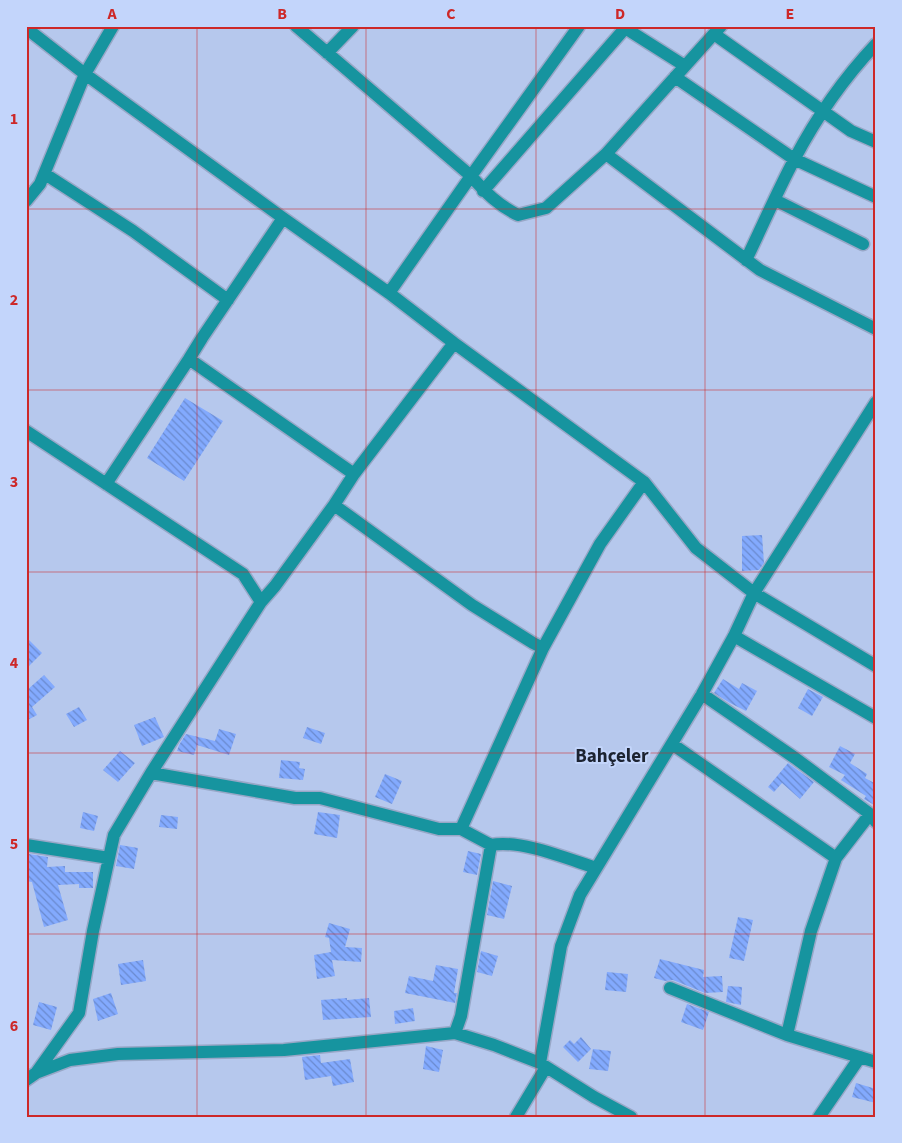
<svg xmlns="http://www.w3.org/2000/svg" width="902" height="1143" font-family="'Source Sans 3',sans-serif">
	<style>
		.building { fill: url(#building-back-hatch) }
		.lines { fill: none; stroke-linecap: round; stroke-linejoin: round }
		.minor-casing { stroke: #97a7c7; stroke-width: 15 }
		.minor { stroke: #16949f; stroke-width: 12 }
		.grid { fill: none; stroke: #cd2828; stroke-width: 1; stroke-opacity: 0.55 }
		.labels { text-anchor: middle; dominant-baseline: central; stroke-width: 4; stroke-linejoin: round; paint-order: stroke }
		.district-label { font-size: 19px; font-weight: bold; fill: #1c2331; stroke: #c3d5fb }
		.neatline { fill: none; stroke: #cd2828; stroke-width: 2 }
		.grid-label { font-size: 16px; text-anchor: middle; font-weight: bold; fill: #cd2828 }
	</style>
	<defs>
		<pattern id="building-back-hatch" width="6" height="6" patternUnits="userSpaceOnUse" patternTransform="scale(1.25)"><rect width="6" height="6" fill="#83aafe"/><path d="M-1 5l2 2M0 0l6 6M5-1l2 2" fill="none" stroke="#6a8ace"/></pattern>
	</defs>
	<rect width="100%" height="100%" fill="#b6c8ed"/>
	<path class="building" d="M 185,398 L 223,421 L 184,481 L 147,458 Z
		M 762,535 L 764,563 L 759,570 L 742,571 L 742,536 Z
		M 26,637 L 42,653 L 26,669 Z
		M 44,675 L 55,687 L 32,707 L 37,715 L 26,721 L 26,691 Z
		M 723,679 L 739,689 L 742,683 L 757,691 L 746,711 L 730,703 L 714,693 Z
		M 808,689 L 823,697 L 812,716 L 798,708 Z
		M 79,707 L 87,720 L 74,727 L 66,714 Z
		M 155,717 L 164,737 L 142,746 L 134,725 Z
		M 307,727 L 325,733 L 321,744 L 303,738 Z
		M 219,729 L 236,734 L 229,755 L 197,745 L 194,755 L 177,751 L 179,745 L 186,734 L 215,741 Z
		M 840,746 L 855,754 L 850,763 L 867,774 L 865,778 L 876,784 L 876,806 L 864,799 L 866,796 L 841,780 L 845,775 L 829,767 Z
		M 120,751 L 135,763 L 118,782 L 103,770 Z
		M 281,760 L 300,762 L 299,768 L 305,769 L 303,780 L 279,778 Z
		M 788,763 L 814,782 L 800,799 L 782,783 L 774,792 L 768,787 Z
		M 385,774 L 402,781 L 392,804 L 375,797 Z
		M 83,812 L 98,816 L 94,831 L 80,828 Z
		M 318,812 L 340,815 L 337,838 L 314,834 Z
		M 161,815 L 178,817 L 177,829 L 159,827 Z
		M 120,845 L 138,848 L 134,869 L 116,866 Z
		M 468,851 L 481,854 L 477,875 L 463,872 Z
		M 29,854 L 48,857 L 47,867 L 65,866 L 65,872 L 93,872 L 93,888 L 79,888 L 79,884 L 58,885 L 68,920 L 44,927 L 32,882 L 26,881 Z
		M 493,881 L 512,886 L 504,919 L 487,915 Z
		M 738,917 L 753,920 L 744,961 L 729,958 Z
		M 329,923 L 350,929 L 345,947 L 362,948 L 361,962 L 332,960 L 335,976 L 317,979 L 314,955 L 331,952 L 329,938 L 325,937 Z
		M 481,951 L 498,956 L 492,976 L 477,972 Z
		M 660,959 L 704,970 L 703,977 L 722,976 L 723,992 L 705,993 L 673,980 L 665,981 L 654,978 Z
		M 143,960 L 146,981 L 121,985 L 118,964 Z
		M 436,965 L 458,969 L 454,993 L 457,993 L 455,1003 L 405,993 L 409,976 L 433,981 Z
		M 607,972 L 628,974 L 626,992 L 605,990 Z
		M 728,986 L 742,987 L 741,1005 L 726,1002 Z
		M 111,993 L 118,1014 L 98,1021 L 93,999 Z
		M 347,998 L 347,1000 L 369,998 L 371,1017 L 323,1020 L 321,1000 Z
		M 39,1002 L 57,1007 L 51,1030 L 33,1025 Z
		M 687,1004 L 709,1012 L 703,1030 L 681,1022 Z
		M 413,1008 L 415,1021 L 395,1024 L 394,1011 Z
		M 581,1037 L 591,1049 L 578,1062 L 563,1047 L 570,1040 L 574,1044 Z
		M 426,1046 L 443,1050 L 439,1072 L 423,1069 Z
		M 593,1049 L 611,1051 L 608,1071 L 589,1069 Z
		M 320,1055 L 321,1063 L 350,1059 L 354,1082 L 333,1086 L 331,1076 L 305,1080 L 302,1057 Z
		M 856,1083 L 876,1089 L 876,1103 L 852,1097 Z"/>
	<g class="lines">
		<g class="minor-casing">
			<path id="minor" d="M 296,26 L 471,176 C 486,193 498,205 518,215 L 546,208 L 606,154 L 721,26
				M 26,28 L 85,74 L 283,218 L 389,293 L 454,343 L 644,482 L 696,548 L 754,593 L 876,666
				M 625,28 L 685,66
				M 714,34 L 851,131 L 876,142
				M 327,53 L 353,26
				M 675,77 L 794,159 L 876,197
				M 606,154 L 760,270 L 876,329
				M 45,174 L 133,231 L 228,300
				M 483,191 L 627,26
				M 775,200 L 863,244
				M 26,201 L 40,184 L 85,74 L 113,26
				M 746,260 C 762,227 777,192 794,160 C 816,118 844,78 876,44
				M 389,293 L 471,176 L 579,26
				M 189,359 L 354,474
				M 26,431 L 243,574 L 261,602 L 151,773
				M 106,484 L 189,359 L 202,338 L 283,218
				M 334,505 L 472,605 L 533,643 L 543,648
				M 261,602 L 275,586 L 334,505 L 354,474 L 454,343
				M 734,636 L 876,718
				M 702,694 L 795,758 L 870,814 L 876,822
				M 672,744 L 836,858
				M 461,829 L 543,648 L 600,544 L 644,482
				M 26,845 L 109,858
				M 670,988 L 787,1035 L 876,1062
				M 455,1033 L 461,1016 L 491,845
				M 787,1035 L 811,931 L 836,858 L 870,814
				M 540,1063 L 561,946 L 580,895 L 702,694 L 734,636 L 754,593 L 876,402
				M 36,1073 L 79,1013 L 93,931 L 114,835 L 151,773 L 295,798 L 320,798 L 439,829 L 461,829 L 491,845 C 520,839 568,859 596,868
				M 26,1080 L 36,1073 L 70,1060 L 118,1054 L 284,1050 L 455,1033 L 494,1045 L 540,1063 L 594,1097 L 631,1117
				M 516,1117 L 546,1067
				M 819,1117 L 860,1057"/>
		</g>
		<use href="#minor" class="minor"/>
	</g>
	<path class="grid" d="M 197,26 L 197,1117M 366,26 L 366,1117M 536,26 L 536,1117M 705,26 L 705,1117M 26,209 L 876,209M 26,390 L 876,390M 26,572 L 876,572M 26,753 L 876,753M 26,934 L 876,934"/>
	<g class="labels">
		<g class="district-label">
			<text x="612" y="756">Bahçeler</text>
		</g>
	</g>
	<rect width="902" height="1143" fill="none" stroke="#c3d5fb" stroke-width="55"/>
	<rect x="28" y="28" width="846" height="1088" class="neatline"/>
	<g class="grid-label">
		<text x="112" y="19">A</text>
		<text x="282" y="19">B</text>
		<text x="451" y="19">C</text>
		<text x="620" y="19">D</text>
		<text x="790" y="19">E</text>
		<text x="14" y="124">1</text>
		<text x="14" y="305">2</text>
		<text x="14" y="487">3</text>
		<text x="14" y="668">4</text>
		<text x="14" y="849">5</text>
		<text x="14" y="1031">6</text>
	</g>
</svg>
